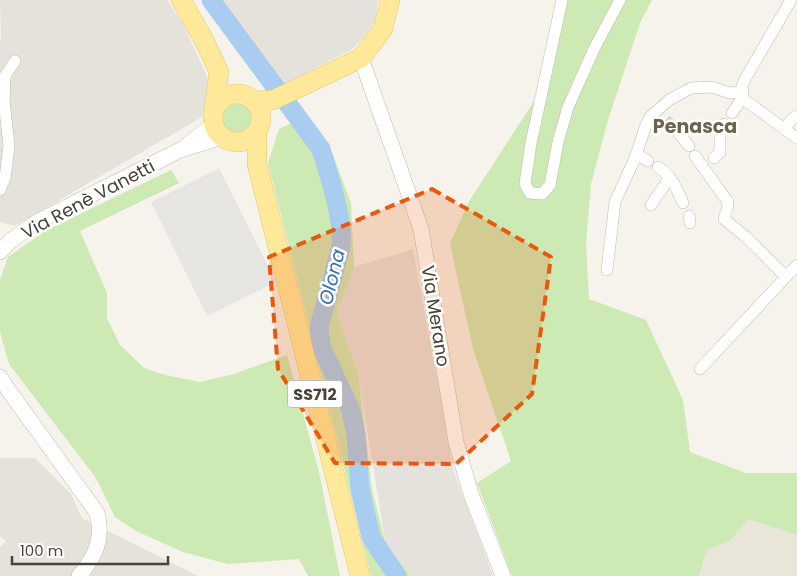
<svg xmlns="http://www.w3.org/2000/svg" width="797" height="576" font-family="Poppins,sans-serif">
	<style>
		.residential { fill: #e9e5d9 }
		.industrial { fill: #e5e2dc }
		.green { fill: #cde9b4 }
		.parking { fill: #e7e5e2 }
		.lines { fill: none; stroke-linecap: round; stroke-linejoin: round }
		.river { stroke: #a8cdf1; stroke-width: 19 }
		.minor-tunnel { stroke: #d3d0c7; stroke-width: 11; stroke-dasharray: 11 5.5; stroke-linecap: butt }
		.minor-casing { stroke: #c1bcad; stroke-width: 12 }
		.tertiary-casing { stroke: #c1bcad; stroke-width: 16 }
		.primary-casing { stroke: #e4c96a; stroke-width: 20 }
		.minor { stroke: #fff; stroke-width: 11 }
		.tertiary { stroke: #fff; stroke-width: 15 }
		.primary { stroke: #fee99b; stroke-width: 19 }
		.marked { fill: #e8590c; fill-opacity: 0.2; stroke: #e8590c; stroke-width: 4; stroke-dasharray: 10 6; stroke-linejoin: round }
		.labels { text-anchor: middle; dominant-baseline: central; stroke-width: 5; stroke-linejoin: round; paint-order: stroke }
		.shield { fill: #fff; stroke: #807c74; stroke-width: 1 }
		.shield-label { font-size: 16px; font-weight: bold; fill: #4a4438 }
		.street-label { font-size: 18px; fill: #4a4438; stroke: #fff }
		.neighbourhood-label { font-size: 19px; font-weight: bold; fill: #6c6350; stroke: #fff }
		.water-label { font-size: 19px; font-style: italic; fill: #3173b6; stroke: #fff }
	</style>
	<rect width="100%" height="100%" fill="#f5f3eb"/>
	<path class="residential" d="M 748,519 L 797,535 L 797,576 L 699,576 L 707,550 L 731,540 Z"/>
	<path class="industrial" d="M 0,0 L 167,0 L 183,24 L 210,83 L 202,117 L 15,226 L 0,222 L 0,39 L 1,39 Z
		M 221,0 L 378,0 L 375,21 L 367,34 L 351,50 L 282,85 Z
		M 413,249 L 454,472 L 493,576 L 411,576 L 386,546 L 358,373 L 337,313 L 354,267 Z
		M 0,458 L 35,458 L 71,494 L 82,518 L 198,576 L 0,576 L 0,547 L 6,541 L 0,536 Z"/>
	<path class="green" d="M 557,0 L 652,0 L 640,23 L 608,120 L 591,184 L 586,243 L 589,299 L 646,320 L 683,400 L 690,452 L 746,473 L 797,473 L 797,535 L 748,519 L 731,540 L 707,550 L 699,576 L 512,576 L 477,483 L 511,461 L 473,349 L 450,244 L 468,203 L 538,95 Z
		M222 119a16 16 0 1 1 32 0a16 16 0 1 1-32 0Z
		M 308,115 L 331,150 L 351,203 L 354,267 L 337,313 L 358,373 L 372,489 L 386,545 L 411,576 L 371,576 L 268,163 L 279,129 Z
		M 171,170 L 179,183 L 80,231 L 107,293 L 107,318 L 120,345 L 144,368 L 165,375 L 200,382 L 234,374 L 287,355 L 319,472 L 340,576 L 308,576 L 299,559 L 228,564 L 183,552 L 136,531 L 115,517 L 96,478 L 9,364 L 0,332 L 0,280 L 8,257 L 45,231 Z"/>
	<path class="parking" d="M 219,168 L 276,282 L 207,316 L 151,202 Z"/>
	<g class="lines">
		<path class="river" d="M 211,0 L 321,149 C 329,175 344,221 341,247 L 319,327 L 321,346 L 351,411 L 356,435 L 360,489 L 371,537 L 397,576"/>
		<path class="minor-tunnel" d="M 666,120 L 677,131"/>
		<g class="minor-casing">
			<path id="minor" d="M 562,0 L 531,143 L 525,184 L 530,193 L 542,194 L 550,185 L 558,142 L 568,107 L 594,49 L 620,0
				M 743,97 L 742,86 L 745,79 L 791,0
				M 743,97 L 746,101 L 797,138
				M 732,113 L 743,97
				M 785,128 L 793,118 L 797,116
				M 677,131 L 689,146
				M 636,154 L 648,161
				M 695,156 L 728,202 C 729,208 725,212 724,219 L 746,237 L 786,277
				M 714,158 L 720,152 L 720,134 L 724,124
				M 658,167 C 672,176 677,189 683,203
				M 0,190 L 5,178 L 9,146 L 4,101 L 5,76 L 15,61
				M 651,205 L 670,177
				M 689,216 L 690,223
				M 607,270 L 615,202 L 635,158 L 646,125 L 651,116 L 669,100 L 691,88 L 712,87 L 730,93 L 742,92
				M 700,369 L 797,265"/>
		</g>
		<g class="tertiary-casing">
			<path id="tertiary" d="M 361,58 L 421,229 L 456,442 L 471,494 L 503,576
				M 187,145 L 214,124
				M 0,252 L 10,241 L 37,222 L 180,150 L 222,137
				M 0,377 L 9,391 L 97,513 C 104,539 95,557 79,576"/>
		</g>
		<g class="primary-casing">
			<path id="primary" d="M 181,0 L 204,40 L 219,72 L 214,110
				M213 118a24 24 0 1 1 48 0a24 24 0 1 1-48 0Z
				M 254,101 L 273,100 L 361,58 L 383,29 L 390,0
				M 257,132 L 257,164 L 360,576"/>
		</g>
		<use href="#minor" class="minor"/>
		<use href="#tertiary" class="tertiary"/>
		<use href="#primary" class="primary"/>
	</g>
	<path class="marked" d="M 432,189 L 551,257 L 532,394 L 456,464 L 335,463 L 278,369 L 269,257 Z"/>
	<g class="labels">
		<rect class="shield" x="287.5" y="380.5" width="55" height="27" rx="4"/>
		<g class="shield-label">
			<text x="315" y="394">SS712</text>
		</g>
		<g class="street-label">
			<text transform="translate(88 199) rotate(-28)">Via Renè Vanetti</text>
			<text transform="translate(436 316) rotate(81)">Via Merano</text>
		</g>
		<g class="neighbourhood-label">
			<text x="695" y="126">Penasca</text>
		</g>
		<g class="water-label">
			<text transform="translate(332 277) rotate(-76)">Olona</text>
		</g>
	</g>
	<path d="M12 556v8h156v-8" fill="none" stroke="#4a4438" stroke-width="2.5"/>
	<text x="20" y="556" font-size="15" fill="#4a4438" stroke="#ffffff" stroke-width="4" paint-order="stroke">100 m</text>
</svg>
